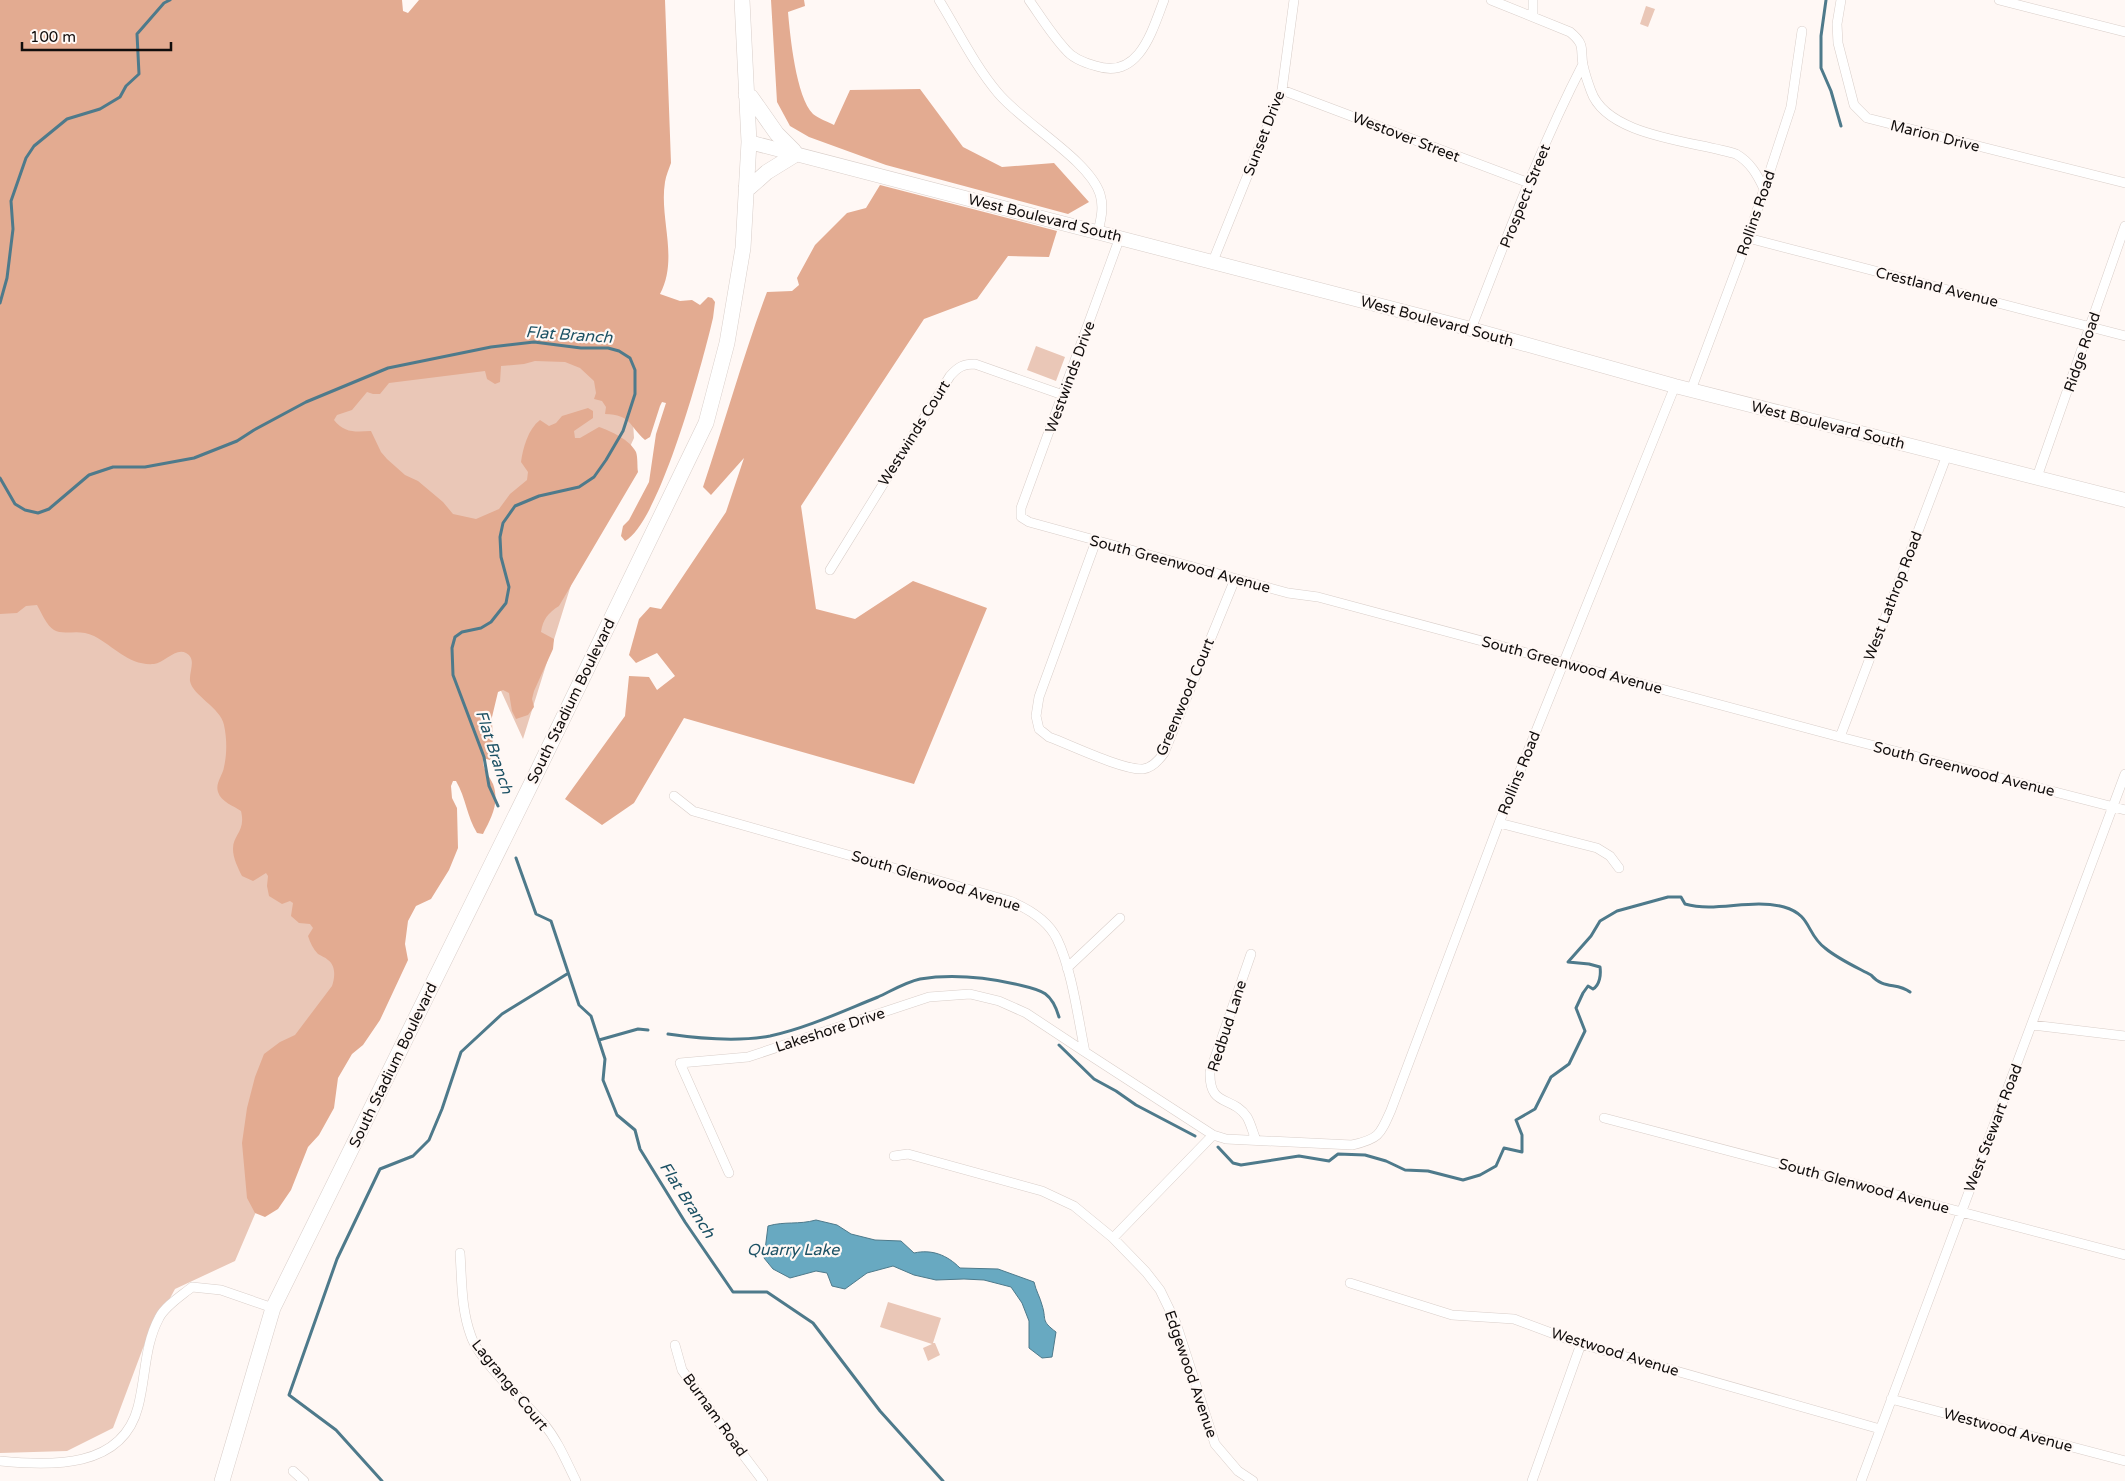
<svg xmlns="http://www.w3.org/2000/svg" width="2125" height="1481" font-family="'Varela Round',sans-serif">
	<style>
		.green { fill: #eac7b7 }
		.forest { fill: #e3ab91 }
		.water { fill: #68a9c1; stroke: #4e7a8b }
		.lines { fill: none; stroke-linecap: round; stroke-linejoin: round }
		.stream { stroke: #4e7a8b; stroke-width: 3 }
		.street-casing { stroke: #d9cec9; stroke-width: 10 }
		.secondary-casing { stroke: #d9cec9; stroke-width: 15 }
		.primary-casing { stroke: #d9cec9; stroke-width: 16 }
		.street { stroke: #fff; stroke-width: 9 }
		.secondary { stroke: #fff; stroke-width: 14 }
		.primary { stroke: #fff; stroke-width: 15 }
		.labels { text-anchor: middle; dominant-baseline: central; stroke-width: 4.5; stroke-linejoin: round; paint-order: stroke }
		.street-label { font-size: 15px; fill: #110d0c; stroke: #fff8f5 }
		.water-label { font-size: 16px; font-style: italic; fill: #1c5164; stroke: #fff8f5 }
	</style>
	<rect width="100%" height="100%" fill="#fff8f5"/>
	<path class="green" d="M 1646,6 L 1655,9 L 1648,27 L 1640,24 Z
		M 559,346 L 632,406 L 634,438 L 580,556 L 523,739 L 491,669 L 306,402 L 334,390 Z
		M 1036,346 L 1065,357 L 1056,381 L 1027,370 Z
		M 0,547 L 128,613 L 214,670 L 337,942 L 343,998 L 314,1076 L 235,1261 L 175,1289 L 143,1348 L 113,1428 L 67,1451 L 0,1453 Z
		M 888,1302 L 941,1318 L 933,1343 L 935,1343 L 940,1355 L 928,1361 L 923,1348 L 932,1344 L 880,1327 Z"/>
	<path class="forest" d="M 0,0 L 402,0 L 403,11 L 408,13 L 419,0 L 665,0 L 671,163 C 669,169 666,175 665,182 C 659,219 679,258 660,294 L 680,301 L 692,300 L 700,305 L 708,297 L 712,298 L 715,302 L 713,318 C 703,361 660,522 625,541 L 621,536 L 623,526 L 629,520 L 649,482 L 656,434 L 666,403 L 662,402 L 660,406 L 650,437 L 645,440 C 628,425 632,415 605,414 L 606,407 L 602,401 L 594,399 L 596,393 L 594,381 L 580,368 L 565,362 L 535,361 L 524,364 L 501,366 L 500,382 L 495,384 L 487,379 L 485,371 L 389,383 L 380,394 L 373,394 L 367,392 L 352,410 L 337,415 L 334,420 C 344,433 355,432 371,431 L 381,452 L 387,459 L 405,475 L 418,481 L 443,502 L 453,514 L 476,519 L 499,509 L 510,494 L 527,480 L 528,472 L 521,462 C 523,448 528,429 540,420 L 549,426 L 556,423 L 562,416 L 588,408 L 593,411 L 593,418 L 574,431 L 575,438 L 580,438 L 599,427 C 611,431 630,440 636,452 C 638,458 637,466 638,472 L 559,606 C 548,613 543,619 541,632 L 554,639 L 553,649 L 534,691 L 532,699 L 534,707 L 528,715 L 516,719 L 512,711 L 509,693 L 503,690 L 498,692 L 492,717 L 493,756 L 490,760 L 483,758 C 483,772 488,773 493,784 C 500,803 491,818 483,834 L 477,833 C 467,817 466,798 456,781 L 453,781 L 451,786 L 452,798 L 457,808 L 458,848 L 449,870 L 431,899 L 416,906 L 408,921 L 405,944 L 408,960 L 380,1020 L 363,1045 L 352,1054 L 338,1078 L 334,1108 L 319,1135 L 308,1147 L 291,1190 L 278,1209 L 265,1217 L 255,1213 L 247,1198 L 242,1143 L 247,1108 L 255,1077 L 264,1054 L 280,1042 L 295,1035 L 332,986 C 335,977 336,966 328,960 C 325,957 321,956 318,954 C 313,949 310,942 308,936 L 313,928 L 310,924 L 299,923 L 291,916 L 293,903 L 290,901 L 282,904 L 269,896 L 267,886 L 268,876 L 266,873 L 253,881 L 242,876 C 238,868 233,858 233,849 C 233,834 246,832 241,811 C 234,806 221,802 218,792 C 215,783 223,775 224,767 C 227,754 227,739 224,725 C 221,708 192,695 190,681 C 189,671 197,659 186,653 C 176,647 164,663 154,664 C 129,666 115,647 94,636 C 79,628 64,636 54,630 C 47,626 41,612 37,605 L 26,606 L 17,613 L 0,614 Z
		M 771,0 L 804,0 L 805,6 L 788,12 C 790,35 796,97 813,114 C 818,118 828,122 834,125 L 850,90 L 920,89 L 963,147 L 1002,167 L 1054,163 L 1089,202 L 1068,214 L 886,165 L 809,137 L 790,126 L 777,102 Z
		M 880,185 L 1057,231 L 1049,257 L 1008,256 L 977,299 L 924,319 L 801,506 L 816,609 L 855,619 L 913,581 L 987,608 L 914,784 L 684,718 L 634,803 L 602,825 L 565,799 L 625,716 L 629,676 L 649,677 L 657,690 L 675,676 L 657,653 L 636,663 L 629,655 L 639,619 L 650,607 L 661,609 L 726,512 L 744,458 L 711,495 L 703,487 C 725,422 743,356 767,292 L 792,291 L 799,285 L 797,278 L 815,245 L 847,213 L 866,208 Z"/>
	<path class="water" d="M 816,1220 L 837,1225 L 851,1234 L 875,1240 L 901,1241 L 914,1253 C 932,1249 947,1255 960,1268 L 998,1269 L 1034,1282 C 1036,1291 1040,1297 1042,1305 C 1047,1320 1040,1320 1056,1332 L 1052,1357 L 1042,1358 L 1029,1348 L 1029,1321 L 1022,1303 L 1011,1287 L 984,1280 L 964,1279 L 936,1280 L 914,1275 L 893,1266 L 867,1273 L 845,1289 L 832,1286 L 827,1273 L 816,1271 L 790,1278 L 773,1269 L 764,1258 L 768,1226 C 785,1221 798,1225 816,1220 Z"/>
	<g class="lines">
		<path class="stream" d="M 1826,0 L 1821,36 L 1821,68 L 1831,91 L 1841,126
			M 0,303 L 7,278 L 13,229 L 11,201 L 26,158 L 34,146 L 67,119 L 100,109 L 120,97 L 126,86 L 139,74 L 137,34 L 164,3 L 170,0
			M 0,478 L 15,504 L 25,510 L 38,513 L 49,509 L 89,475 L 113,467 L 145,467 L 194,458 L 237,441 L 254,430 L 306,402 L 388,368 L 491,347 L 534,342 L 581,348 L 608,348 L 619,351 L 630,358 L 635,370 L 635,394 L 623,431 L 606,460 L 594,477 L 579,487 L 539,496 L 515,506 L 503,523 L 500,537 L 501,557 L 509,587 L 506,603 L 491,622 L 481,628 L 462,632 L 455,637 L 452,648 L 453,675 L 484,757 L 489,786 L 498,806
			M 516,858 L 536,914 L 551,921 L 579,1005 L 591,1016 L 605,1059 L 603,1080 L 617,1115 L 635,1130 L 640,1149 L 685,1222 L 733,1292 L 767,1292 L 813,1323 L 880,1411 L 943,1481
			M 668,1034 C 702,1039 737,1042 770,1036 C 807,1028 843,1011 878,997 C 891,991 906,982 920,979 C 952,974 983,977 1015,984 C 1040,990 1051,990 1059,1017
			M 599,1040 L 638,1029 L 648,1030
			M 1059,1045 L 1094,1079 L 1116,1091 L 1136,1105 L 1195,1136
			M 1218,1147 L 1233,1163 L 1241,1165 L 1299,1156 L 1329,1161 L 1338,1154 L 1365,1155 L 1386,1161 L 1405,1170 L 1428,1171 L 1463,1180 L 1480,1175 L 1496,1166 L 1504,1148 L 1522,1152 L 1522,1135 L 1516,1120 L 1535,1109 L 1551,1077 L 1569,1064 L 1585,1031 L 1576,1008 L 1583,993 L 1588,986 L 1593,989 C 1600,985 1601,974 1600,967 L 1589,964 L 1568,962 L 1591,936 L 1600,921 L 1617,911 L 1668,897 L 1681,897 L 1685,904 C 1716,913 1751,898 1784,907 C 1812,915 1806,934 1825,948 C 1838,959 1856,967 1871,975 C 1884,990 1897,982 1910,992
			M 382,1481 L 336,1430 L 289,1395 L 337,1259 L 380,1169 L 413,1156 L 429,1140 L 442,1109 L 461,1052 L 502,1014 L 567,974"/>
		<g class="street-casing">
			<path id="street" d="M 939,0 C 958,31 975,66 998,93 C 1024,124 1089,160 1100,194 C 1104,207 1101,219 1098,232
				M 1029,0 C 1041,17 1052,35 1066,50 C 1073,59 1085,63 1096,66 C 1139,80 1152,31 1164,0
				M 1491,0 L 1570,32 C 1586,45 1580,49 1583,65 C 1585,74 1588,83 1591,91 C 1607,137 1695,141 1736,154 C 1750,162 1757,174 1764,189
				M 1841,0 L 1837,24 L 1838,43 L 1854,105 L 1867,118 L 2125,183
				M 1999,0 L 2125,32
				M 1533,16 L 1533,0
				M 1282,90 L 1529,183
				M 1120,237 L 1021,508 L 1021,517 L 1029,522 L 1288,593 L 1318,597 L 1840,737 L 2125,810
				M 1748,238 L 2125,336
				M 1213,261 L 1282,90 L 1294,0
				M 1471,329 C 1506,240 1539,149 1583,64
				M 1691,390 L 1748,238 L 1791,107 L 1802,31
				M 2037,477 L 2125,226
				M 1096,541 L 1039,697 L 1036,716 L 1039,729 L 1049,737 C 1071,745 1122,770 1143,769 C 1152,768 1159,760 1164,753 L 1235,579
				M 830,570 L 950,376 C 958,367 963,364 975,364 L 1063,395
				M 1840,737 L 1947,455
				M 674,796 L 693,811 L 1010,901 C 1029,909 1048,920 1057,939 C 1072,970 1078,1018 1085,1052 L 1213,1135 L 1226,1139 L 1352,1145 C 1379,1139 1380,1135 1391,1110 L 1499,823 L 1675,386
				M 1499,823 L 1597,848 L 1610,856 L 1619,868
				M 1251,954 L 1210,1072 C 1209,1108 1232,1095 1247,1117 C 1251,1124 1253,1133 1256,1140
				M 1067,968 L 1120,918
				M 2032,1025 L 2125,1036
				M 1604,1118 L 2125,1255
				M 894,1156 L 908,1154 L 1042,1191 L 1074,1206 L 1113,1238 L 1146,1272 L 1160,1290 L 1176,1323 L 1215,1444 L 1238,1471 L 1253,1481
				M 729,1173 L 680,1063 L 748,1057 L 929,997 L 970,994 L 999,1001 L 1026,1013 L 1085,1052
				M 1113,1238 L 1213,1135
				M 460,1253 C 462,1281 461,1309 471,1336 C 480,1362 525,1402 544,1424 C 558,1441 566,1461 576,1481
				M 1350,1283 L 1452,1315 L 1514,1319 L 1581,1344 L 1880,1429
				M 675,1345 L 682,1370 L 729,1436 L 763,1481
				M 1891,1399 L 2125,1461
				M 0,1461 C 51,1466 122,1469 138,1407 C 146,1377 144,1346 159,1318 C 165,1306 181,1296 192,1287 L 221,1290 L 273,1308
				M 293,1471 L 304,1481
				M 1532,1481 L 1581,1344
				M 1861,1481 L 2125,774"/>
		</g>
		<g class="secondary-casing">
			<path id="secondary" d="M 749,142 L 1471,329 L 1675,386 L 2125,500"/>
		</g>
		<g class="primary-casing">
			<path id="primary" d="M 746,188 L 749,188 L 767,172 L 793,156 L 794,151 L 777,134 L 751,97 L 746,95
				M 222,1481 L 273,1308 L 538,770 L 706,423 L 727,343 L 743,248 L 749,142 L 742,0"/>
		</g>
		<use href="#street" class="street"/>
		<use href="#secondary" class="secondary"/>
		<use href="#primary" class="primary"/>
	</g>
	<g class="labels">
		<g class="street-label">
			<text transform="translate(1264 133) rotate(-69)">Sunset Drive</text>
			<text transform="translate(1935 136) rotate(14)">Marion Drive</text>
			<text transform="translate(1406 137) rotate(21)">Westover Street</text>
			<text transform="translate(1525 196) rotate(-68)">Prospect Street</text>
			<text transform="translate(1756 213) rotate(-71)">Rollins Road</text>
			<text transform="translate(1045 218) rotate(14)">West Boulevard South</text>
			<text transform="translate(1937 287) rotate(14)">Crestland Avenue</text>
			<text transform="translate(1437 321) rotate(15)">West Boulevard South</text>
			<text transform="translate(2082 352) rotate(-71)">Ridge Road</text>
			<text transform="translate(1070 377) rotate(-70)">Westwinds Drive</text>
			<text transform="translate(1828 425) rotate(14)">West Boulevard South</text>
			<text transform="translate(914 433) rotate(-58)">Westwinds Court</text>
			<text transform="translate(1180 564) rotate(15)">South Greenwood Avenue</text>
			<text transform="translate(1893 596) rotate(-69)">West Lathrop Road</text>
			<text transform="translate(1572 665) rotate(15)">South Greenwood Avenue</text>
			<text transform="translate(1185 697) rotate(-67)">Greenwood Court</text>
			<text transform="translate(571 701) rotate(-64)">South Stadium Boulevard</text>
			<text transform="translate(1964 769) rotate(14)">South Greenwood Avenue</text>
			<text transform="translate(1519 773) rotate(-68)">Rollins Road</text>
			<text transform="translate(936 881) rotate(17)">South Glenwood Avenue</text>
			<text transform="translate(1227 1026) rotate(-72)">Redbud Lane</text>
			<text transform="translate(830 1030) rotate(-18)">Lakeshore Drive</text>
			<text transform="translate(393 1065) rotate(-64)">South Stadium Boulevard</text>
			<text transform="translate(1993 1128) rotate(-69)">West Stewart Road</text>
			<text transform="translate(1864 1186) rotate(15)">South Glenwood Avenue</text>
			<text transform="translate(1615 1352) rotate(17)">Westwood Avenue</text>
			<text transform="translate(1191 1374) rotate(71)">Edgewood Avenue</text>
			<text transform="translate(510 1385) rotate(51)">Lagrange Court</text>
			<text transform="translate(715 1415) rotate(54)">Burnam Road</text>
			<text transform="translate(2008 1430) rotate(15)">Westwood Avenue</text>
		</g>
		<g class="water-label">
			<text transform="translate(569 335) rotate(4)">Flat Branch</text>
			<text transform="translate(494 752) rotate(72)">Flat Branch</text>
			<text transform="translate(687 1200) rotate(57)">Flat Branch</text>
			<text x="793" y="1250">Quarry Lake</text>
		</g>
	</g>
	<path d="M22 42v8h149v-8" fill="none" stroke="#110d0c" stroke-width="2.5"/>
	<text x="30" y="42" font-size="15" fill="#110d0c" stroke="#fff8f5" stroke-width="4" paint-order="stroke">100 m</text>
</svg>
